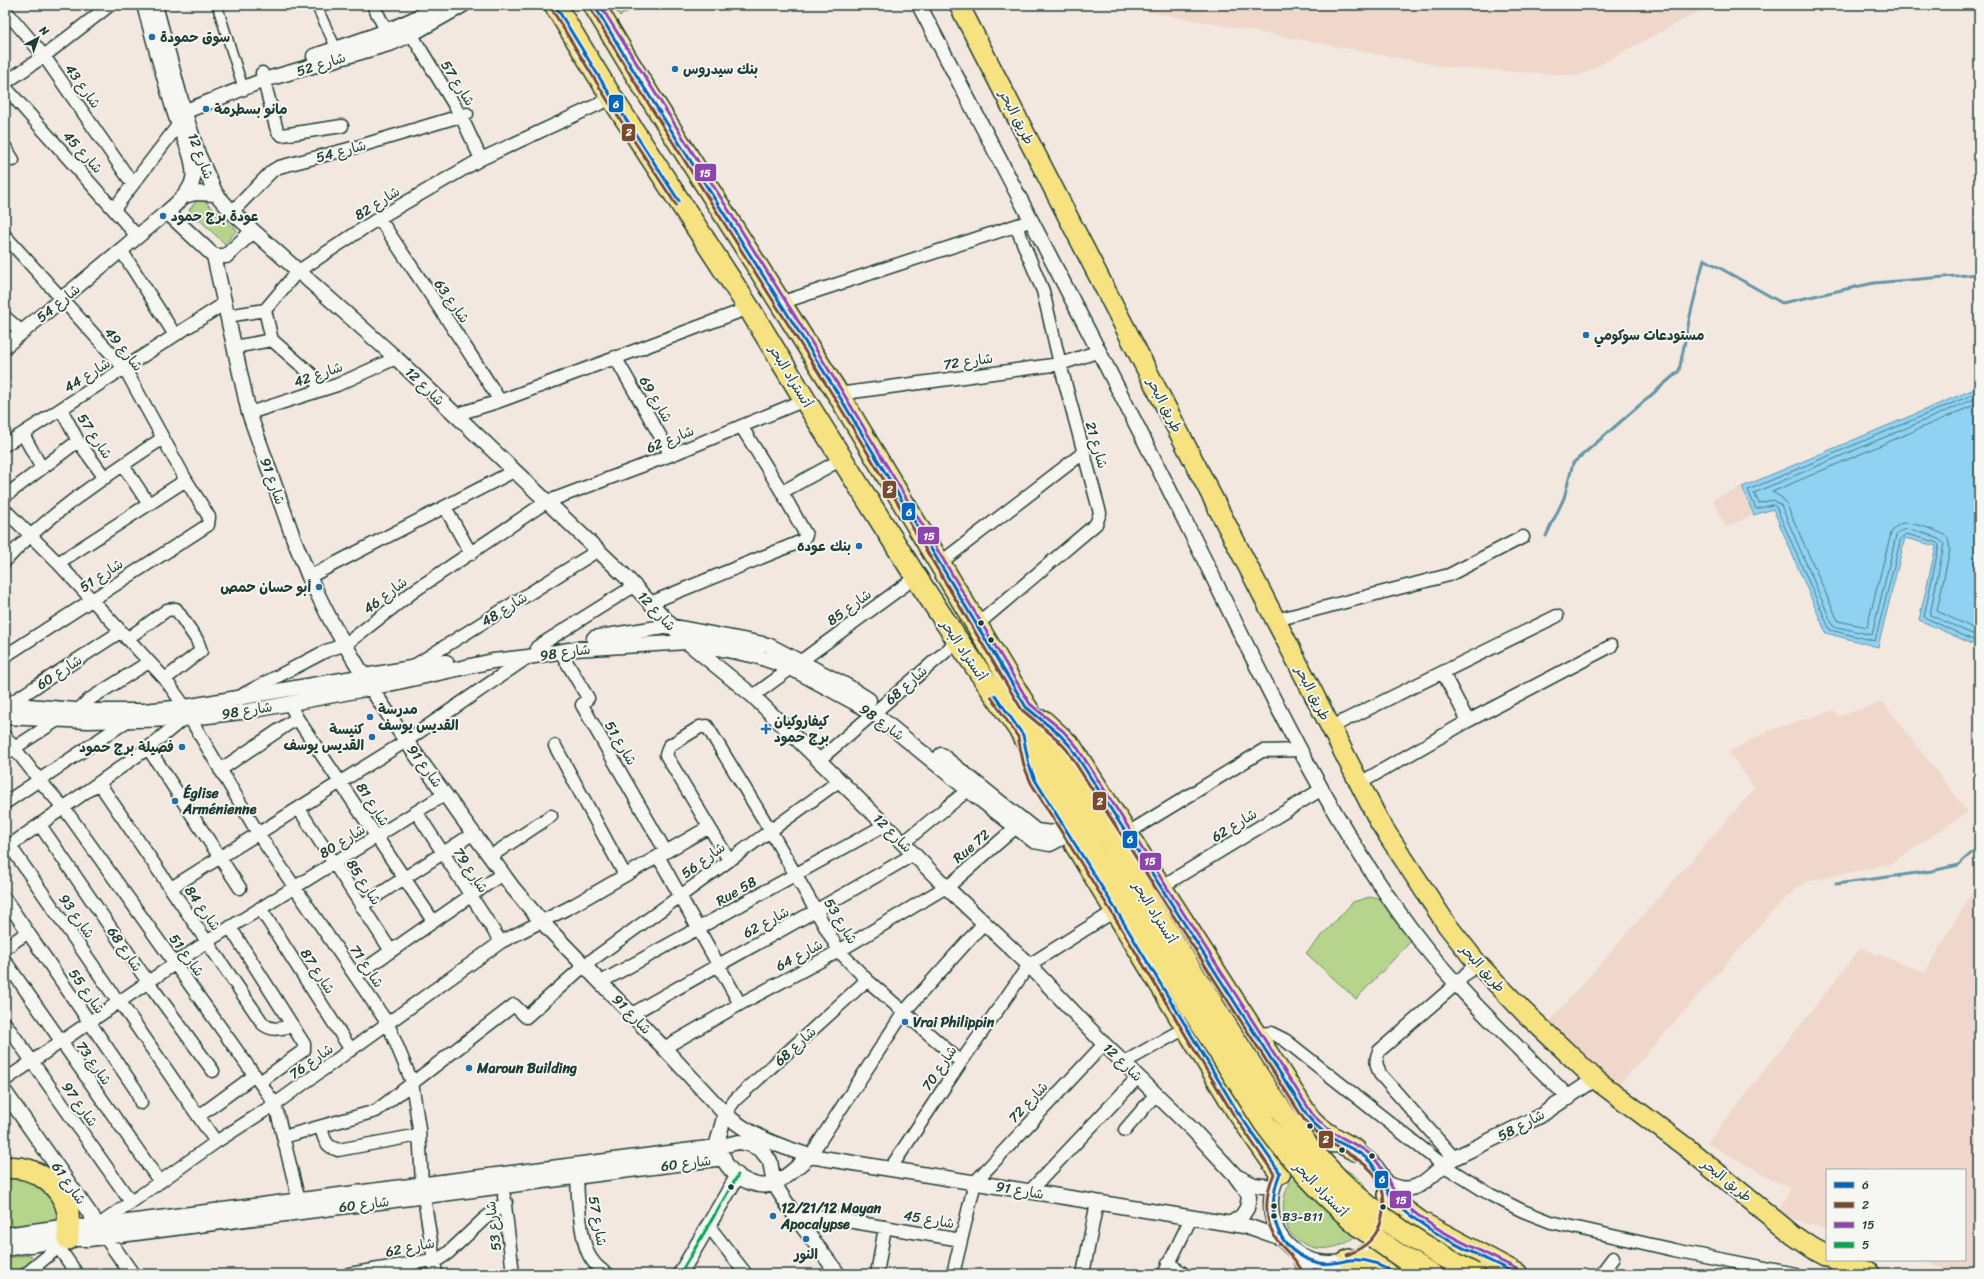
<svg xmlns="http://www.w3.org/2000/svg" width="1984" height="1279" font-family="Sriracha,'Playpen Sans Arabic',sans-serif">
<rect width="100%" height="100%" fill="#f3e8e0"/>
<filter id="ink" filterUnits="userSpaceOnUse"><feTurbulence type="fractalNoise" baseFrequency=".025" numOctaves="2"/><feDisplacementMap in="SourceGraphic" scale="8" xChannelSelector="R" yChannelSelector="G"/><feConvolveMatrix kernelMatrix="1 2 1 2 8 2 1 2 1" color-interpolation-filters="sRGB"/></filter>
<g filter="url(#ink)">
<path fill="#efd7cb" d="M1112 5H1694L1698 12 1579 76 1447 67Z
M1742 487 1754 515 1725 527 1713 499Z
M1883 702 1968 812 1890 864 1805 882 1781 902 1619 1085 1549 1022 1755 788 1728 752 1771 730 1834 710 1838 716Z
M1979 881V1274H1964L1920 1260H1965V1170H1827V1230L1777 1214 1790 1189 1707 1143 1861 948 1925 972Z"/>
<path fill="#b7d48d" stroke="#6b8860" d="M612 5H639L620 16Z
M200 197 237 230 225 244 189 210Z
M1370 897 1383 900 1412 940 1356 999 1306 953 1353 902Z
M1341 1167C1413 1204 1336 1279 1292 1235 1279 1218 1280 1187 1299 1174 1304 1171 1333 1168 1341 1167Z
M5 1177C14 1178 25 1177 33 1181 48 1186 66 1208 53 1222L5 1228Z
M31 1255 33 1261 32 1265 18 1274H5V1258Z"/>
<path fill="#90d2f2" stroke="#6396a6" d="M1979 387V647L1919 620 1936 546 1905 538 1878 647 1826 633 1773 509 1754 515 1742 487Z"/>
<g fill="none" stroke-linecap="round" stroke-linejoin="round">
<path stroke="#4c7980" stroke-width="1" d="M1979 392 1748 490 1756 509 1772 505 1776 507 1830 630 1875 641 1901 538 1906 534 1936 542 1939 545 1924 617 1979 643
M1979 397 1754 493 1759 503 1773 500 1781 505 1833 626 1872 635 1896 536C1898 533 1899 531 1903 530 1910 527 1940 537 1944 544L1930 615 1979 637
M1979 403 1772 492 1781 497 1786 503 1838 621 1867 627 1891 533C1894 528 1897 525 1903 523 1912 522 1942 531 1948 538L1950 549 1937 611 1979 631"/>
<path stroke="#6396a6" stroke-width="3" d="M1546 536 1564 498 1573 463 1679 371 1690 316 1704 259 1782 303 1874 283 1979 274
M1836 884 1932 871 1958 865 1976 849V837L1979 831"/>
<defs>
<path id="pedestrian" d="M217 5 241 81
M316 5 336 48"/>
<path id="minor" d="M373 5 387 32
M5 10 44 56 132 183
M407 27 461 116 481 159
M262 73 276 127 278 132 282 135 342 126
M5 83 44 56 110 5
M5 87 138 237
M5 147 13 160
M114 209 179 124
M232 212 272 171 279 167 360 146 467 114
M379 218C419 279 462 339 500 401
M5 236 125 369 186 480 209 517 208 525 5 656
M121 250 175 335
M780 303 1024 223
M227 316 265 310
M5 317 22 332
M234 347 272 340
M615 357 671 455
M321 390 311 374 272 340 265 310 297 272 379 218 481 159 612 98
M838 394 1060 364 1100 351
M61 409 78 441 105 478
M249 413 337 385 396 358
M455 415 500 401 749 308
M23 434 41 467
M5 445 225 303
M123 465 148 503
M782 492 842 459
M5 496 78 441
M445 507 471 554
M5 510 58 563 165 679 185 707 190 718 259 835 388 1024 412 1082 419 1129 422 1184 436 1274
M5 561C50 512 108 475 163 438
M58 563 186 480
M940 563 1083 453
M309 577 514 471
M650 603 802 541 806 535 782 492 741 426
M1276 620 1449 575 1523 537
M978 624 1096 524 1100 513 1060 364 1043 291 1016 226
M127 639 167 610 176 609 197 640 201 651 165 679
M537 647 634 586
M560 651 588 698 582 705 666 852
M412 667 597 551
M1443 673 1468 721
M244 694 326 651 346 644 414 591 546 502 671 455 805 400
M753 696 916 577
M289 703 297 718 433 921
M10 708 9 704 120 632
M78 710 90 699 149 662
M1331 727 1557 616
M5 736 40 781 64 808 275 1104 301 1209
M555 746 625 875
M148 748 240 888
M5 754 59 719
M819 760 958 641
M220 770 297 718
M99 783 263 1024C273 1032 281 1028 293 1026
M1360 783 1468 721 1611 646
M5 803 127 721
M299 809 391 951
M417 813 501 942
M40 825 148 982 213 1071
M1126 834 1262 751 1300 750
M903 843 968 790
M10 846 119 1003
M5 849 148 748 183 719
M491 856 551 816
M658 856 740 1004
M729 860 666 755 669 746 700 727 707 726 770 830 839 951 867 980 961 1062
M1161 887 1322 789
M171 888 406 741 528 657
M5 899 136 1090 141 1103
M361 906 474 833
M260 908 351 1050
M230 927 304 1044V1050L260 1082
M5 948 28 932
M5 961 160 1182
M355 976 502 874
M601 982 885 825
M120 1002 216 1142
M632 1014C726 960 821 909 914 854
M5 1023 131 1202
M1255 1034 1271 1033 1285 1040 1443 1165 1491 1195 1523 1211 1551 1222 1674 1250 1796 1274
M664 1048 740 1004 839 951 951 884 1015 828
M1123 1063 1187 1027
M5 1080 208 941 445 794
M725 1114 735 1100 867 980
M199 1116 255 1075
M321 1127C324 1139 325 1146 338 1150L419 1135
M1125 1130 1156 1094
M283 1137 376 1111 514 1005 526 1017 585 965 839 781
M810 1156 904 1012 984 923
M1454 1158 1380 1074C1376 1065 1375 1060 1379 1051L1455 985 1477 963
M578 1167C576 1187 580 1240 590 1257 595 1265 600 1270 608 1274
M890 1169 961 1062 1029 965 1116 910
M1030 1191 1138 1077
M504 1196 513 1274
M797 1219 806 1214 961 1240
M99 1225 216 1142 275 1104 501 942 572 906 709 827
M708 1225 746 1274
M59 1248 77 1274
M1168 1263 1184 1274
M26 1274 68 1239
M349 1274 439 1259 448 1253 483 1220 506 1202
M877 1274 885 1227
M953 1274 975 1182 1104 1044
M1083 1274 1097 1202
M1164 1274 1191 1218
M1601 1274 1613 1258"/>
<path id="tertiary" d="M155 5 182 104 198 154 216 194 232 212 396 358 624 575 687 642 753 696 885 825 946 887 1029 965 1104 1044 1193 1130 1234 1174 1247 1192 1249 1197 1247 1208 1242 1216 1230 1224
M919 5C1008 176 1098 347 1184 519 1254 658 1318 803 1411 929 1457 991 1514 1043 1569 1098
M314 56C360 41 398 29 441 5
M176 115 264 80 392 43 410 35 463 5
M184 196 195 193 216 194
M167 212 214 256H226L253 231
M214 256 249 413 293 537 309 577 332 623 371 688 406 741 513 888 541 921 664 1048 725 1114 716 1147C721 1155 726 1166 733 1172 743 1181 760 1189 773 1184 784 1180 800 1164 810 1156L1250 1227 1281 1238
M5 346 167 212C177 203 190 193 193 179 196 160 181 132 175 114 164 78 154 41 144 5
M594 638 670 626 768 645 847 686 869 700
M5 704 87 711H143L185 707 446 662
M5 717 88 721 183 719 249 711 371 688 493 661 528 657 575 649 687 642 756 656 791 668 874 713 968 790 1034 841 1050 844 1069 834
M941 755 1036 831 1052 833 1064 828
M5 1092 132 1274
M725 1114C750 1136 779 1146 810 1156
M1271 1204a59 59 0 1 1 118 0a59 59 0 1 1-118 0Z
M1238 1177 1254 1185 1273 1187
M1386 1183C1420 1200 1428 1174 1454 1158L1540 1116 1595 1079
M5 1235 69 1226 88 1227 716 1147 739 1142 749 1144 761 1150 770 1161 774 1184 797 1219 838 1274
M5 1249 68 1239H89L724 1158
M1298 1254 1308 1274
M680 1274 738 1175"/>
<path id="trunk" d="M959 5 1380 823 1447 925 1477 963 1524 1012 1595 1079 1687 1148 1793 1235 1812 1248 1827 1256
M1836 1260 1869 1274"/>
<path id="motorway" d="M555 5 612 98 749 308 805 400 916 577 958 641 1023 735 1093 853
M594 5 635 73 838 394 1026 707 1111 842
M1043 721 1071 747 1309 1118C1322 1132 1338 1141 1355 1150
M1075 844 1237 1111 1280 1173
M5 1168C32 1164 62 1184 68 1212 69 1221 68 1230 68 1239
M1389 1195 1405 1211 1420 1222 1517 1274
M1349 1260 1369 1261 1399 1274
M1406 1274C1401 1263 1403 1253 1409 1243"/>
</defs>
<use href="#pedestrian" stroke="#1f3d34" stroke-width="12"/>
<use href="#minor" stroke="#1f3d34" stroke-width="15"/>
<use href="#tertiary" stroke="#1f3d34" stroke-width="17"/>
<use href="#trunk" stroke="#1f3d34" stroke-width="22"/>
<use href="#motorway" stroke="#1f3d34" stroke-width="24"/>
<use href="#pedestrian" stroke="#f6f6f2" stroke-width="9"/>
<use href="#minor" stroke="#f6f6f2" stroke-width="12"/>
<use href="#tertiary" stroke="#f6f6f2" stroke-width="14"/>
<use href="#trunk" stroke="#f6e281" stroke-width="19"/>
<use href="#motorway" stroke="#f6e281" stroke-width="21"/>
<defs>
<path id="motorway-bridge" d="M1111 842C1149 903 1187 963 1225 1024 1259 1077 1293 1134 1338 1179 1378 1219 1425 1247 1474 1274
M1093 853 1265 1124C1310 1185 1363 1238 1431 1274"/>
</defs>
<use href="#motorway-bridge" stroke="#1f3d34" stroke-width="24" stroke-linecap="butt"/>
<use href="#motorway-bridge" stroke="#f6e281" stroke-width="21"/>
<defs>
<path id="bus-1" d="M555 5 612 98 679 201
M594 5 635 73 838 394 1026 707 1060 735 1071 747 1309 1118C1317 1127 1327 1135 1337 1141 1347 1147 1358 1150 1366 1158 1382 1171 1384 1192 1398 1205 1431 1236 1477 1254 1517 1274
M995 695 1023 735 1029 765 1035 780 1116 910 1237 1111 1280 1173C1265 1211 1275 1252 1319 1263 1329 1265 1340 1262 1350 1260 1368 1258 1383 1266 1399 1274"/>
<path id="bus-2" d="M551 8 608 101 676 205
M590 8 631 76 834 397 1022 710 1057 739 1067 750 1305 1121C1313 1129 1321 1137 1331 1143 1360 1161 1392 1174 1382 1217 1378 1237 1366 1247 1347 1255
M991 697 1018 737 1024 766 1031 783 1112 913 1233 1114 1274 1174C1264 1196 1263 1224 1280 1244 1289 1254 1298 1261 1303 1274"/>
<path id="bus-3" d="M600 5 842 391 1030 704 1063 731 1075 744 1313 1115C1321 1123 1329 1131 1339 1136 1349 1142 1361 1146 1371 1155 1385 1167 1388 1187 1401 1200 1428 1230 1483 1251 1519 1270"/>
<path id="bus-4" d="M680 1274 738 1175"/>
</defs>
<use href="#bus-1" stroke="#f6f6f2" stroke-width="6"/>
<use href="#bus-2" stroke="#f6f6f2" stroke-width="6"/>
<use href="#bus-3" stroke="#f6f6f2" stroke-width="6"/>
<use href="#bus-4" stroke="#f6f6f2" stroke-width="6"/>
<use href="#bus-1" stroke="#0065bd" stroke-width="3"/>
<use href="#bus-2" stroke="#7a4b2a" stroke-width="3"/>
<use href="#bus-3" stroke="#8e44ad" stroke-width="3"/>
<use href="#bus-4" stroke="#00a651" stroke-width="3"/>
</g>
</g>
<g fill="#1f6fb2" stroke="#f6f6f2" stroke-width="1.5">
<circle cx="152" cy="37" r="4"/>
<circle cx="675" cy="69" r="4"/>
<circle cx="206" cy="109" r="4"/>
<circle cx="163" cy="216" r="4"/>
<circle cx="1586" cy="335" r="4"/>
<circle cx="859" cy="546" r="4"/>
<circle cx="319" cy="587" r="4"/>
<circle cx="370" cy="717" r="4"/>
<path d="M764 723h4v4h4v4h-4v4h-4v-4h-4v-4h4z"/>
<circle cx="372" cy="737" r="4"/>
<circle cx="182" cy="747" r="4"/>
<circle cx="175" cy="801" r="4"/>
<circle cx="905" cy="1022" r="4"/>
<circle cx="469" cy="1068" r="4"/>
<circle cx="773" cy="1216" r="4"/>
<circle cx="806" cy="1239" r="4"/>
</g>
<g fill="#1f3d34" stroke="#f6f6f2" stroke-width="1.5">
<circle cx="981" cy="623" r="3.5"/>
<circle cx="991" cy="640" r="3.5"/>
<circle cx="1310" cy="1126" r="3.5"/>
<circle cx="1342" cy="1150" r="3.5"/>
<circle cx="1372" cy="1156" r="3.5"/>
<circle cx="731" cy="1187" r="3.5"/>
<circle cx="1274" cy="1206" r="3.5"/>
<circle cx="1383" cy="1207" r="3.5"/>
<circle cx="1274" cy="1216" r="3.5"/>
</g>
<g text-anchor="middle" stroke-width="4" stroke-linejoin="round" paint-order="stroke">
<g font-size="13" fill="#1f3d34" stroke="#f6f6f2" text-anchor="start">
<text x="1282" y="1221">B3-B11</text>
</g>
<g font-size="14" font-weight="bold" fill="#1f3d34" stroke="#f6f6f2" text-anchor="start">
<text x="160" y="42">سوق حمودة</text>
<text x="683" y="74">بنك سيدروس</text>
<text x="214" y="114">مانو بسطرمة</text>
<text x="171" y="221">عودة برج حمود</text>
<text x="1594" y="340">مستودعات سوكومي</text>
<text x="851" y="551" text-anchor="end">بنك عوده</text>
<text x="311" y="592" text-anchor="end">أبو حسان حمص</text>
<text x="378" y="714">مدرسة<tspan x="378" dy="16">القديس يوسف</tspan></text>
<text x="774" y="726">كيفاروكيان<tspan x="774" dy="16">برج حمود</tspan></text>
<text x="364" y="734" text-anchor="end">كنيسة<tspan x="364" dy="16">القديس يوسف</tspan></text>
<text x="174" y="752" text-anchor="end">فصيلة برج حمود</text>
<text x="183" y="798">Église<tspan x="183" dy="16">Arménienne</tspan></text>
<text x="913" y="1027">Vrai Philippin</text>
<text x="477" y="1073">Maroun Building</text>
<text x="781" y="1213">12/21/12 Mayan<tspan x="781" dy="16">Apocalypse</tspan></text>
<text x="806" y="1259" text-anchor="middle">النور</text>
</g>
<g font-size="14" fill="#1f3d34" stroke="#f6f6f2">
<text transform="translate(321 64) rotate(-17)" y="5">شارع 52</text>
<text transform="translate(458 83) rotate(58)" y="5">شارع 57</text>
<text transform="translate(83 86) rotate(55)" y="5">شارع 43</text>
<text transform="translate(1017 117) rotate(63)" y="5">طريق البحر</text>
<text transform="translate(341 151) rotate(-15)" y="5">شارع 54</text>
<text transform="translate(83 152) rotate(48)" y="5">شارع 45</text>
<text transform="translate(201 156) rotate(69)" y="5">شارع 12</text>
<text transform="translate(377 203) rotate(-32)" y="5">شارع 82</text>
<text transform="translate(452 301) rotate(55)" y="5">شارع 63</text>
<text transform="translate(58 303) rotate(-39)" y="5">شارع 54</text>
<text transform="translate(124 349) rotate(51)" y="5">شارع 49</text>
<text transform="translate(968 361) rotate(-8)" y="5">شارع 72</text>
<text transform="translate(318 374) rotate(-19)" y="5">شارع 42</text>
<text transform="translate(87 375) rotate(-32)" y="5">شارع 44</text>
<text transform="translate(791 376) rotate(59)" y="5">أتستراد البحر</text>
<text transform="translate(425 386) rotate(44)" y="5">شارع 12</text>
<text transform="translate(656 399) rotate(60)" y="5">شارع 69</text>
<text transform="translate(1165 405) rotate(63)" y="5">طريق البحر</text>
<text transform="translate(95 436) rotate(57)" y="5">شارع 57</text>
<text transform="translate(670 439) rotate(-22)" y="5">شارع 62</text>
<text transform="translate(1097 445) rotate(74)" y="5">شارع 21</text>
<text transform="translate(273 481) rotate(71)" y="5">شارع 91</text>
<text transform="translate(101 575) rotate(-33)" y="5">شارع 51</text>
<text transform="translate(385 595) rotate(-37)" y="5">شارع 46</text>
<text transform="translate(849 607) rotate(-36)" y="5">شارع 85</text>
<text transform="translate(504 609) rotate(-32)" y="5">شارع 48</text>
<text transform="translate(657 611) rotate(47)" y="5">شارع 12</text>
<text transform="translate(964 650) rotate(56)" y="5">أتستراد البحر</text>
<text transform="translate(565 652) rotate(-8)" y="5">شارع 98</text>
<text transform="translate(59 672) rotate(-33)" y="5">شارع 60</text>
<text transform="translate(906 685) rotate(-41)" y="5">شارع 68</text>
<text transform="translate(1313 693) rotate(63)" y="5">طريق البحر</text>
<text transform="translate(247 710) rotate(-9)" y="5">شارع 98</text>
<text transform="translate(882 722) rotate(36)" y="5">شارع 98</text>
<text transform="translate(621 743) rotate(60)" y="5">شارع 51</text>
<text transform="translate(425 766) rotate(54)" y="5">شارع 91</text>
<text transform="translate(373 804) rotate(57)" y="5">شارع 81</text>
<text transform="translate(1234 825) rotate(-31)" y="5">شارع 62</text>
<text transform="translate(893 833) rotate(45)" y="5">شارع 12</text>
<text transform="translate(342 841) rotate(-32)" y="5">شارع 80</text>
<text transform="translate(971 846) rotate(-41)" y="5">Rue 72</text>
<text transform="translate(703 860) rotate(-36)" y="5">شارع 56</text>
<text transform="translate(471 870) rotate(57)" y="5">شارع 79</text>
<text transform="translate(364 882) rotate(57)" y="5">شارع 85</text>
<text transform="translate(736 891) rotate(-30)" y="5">Rue 58</text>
<text transform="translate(203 908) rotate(55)" y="5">شارع 84</text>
<text transform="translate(1155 912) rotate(58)" y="5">أتستراد البحر</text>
<text transform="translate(77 916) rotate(55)" y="5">شارع 93</text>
<text transform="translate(841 921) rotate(59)" y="5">شارع 53</text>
<text transform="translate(766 922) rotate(-28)" y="5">شارع 62</text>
<text transform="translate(125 949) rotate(56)" y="5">شارع 68</text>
<text transform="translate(187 955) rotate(54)" y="5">شارع 51</text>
<text transform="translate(799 955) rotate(-28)" y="5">شارع 64</text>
<text transform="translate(367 966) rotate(56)" y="5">شارع 71</text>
<text transform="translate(1483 968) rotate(48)" y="5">طريق البحر</text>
<text transform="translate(318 971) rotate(57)" y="5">شارع 87</text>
<text transform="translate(87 991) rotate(55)" y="5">شارع 55</text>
<text transform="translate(632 1014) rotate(46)" y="5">شارع 91</text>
<text transform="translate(795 1046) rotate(-42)" y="5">شارع 68</text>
<text transform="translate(311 1061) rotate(-35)" y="5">شارع 76</text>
<text transform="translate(1123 1062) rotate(44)" y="5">شارع 12</text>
<text transform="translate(94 1063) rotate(55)" y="5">شارع 73</text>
<text transform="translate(939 1068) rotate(-56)" y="5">شارع 70</text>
<text transform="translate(1028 1102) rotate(-47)" y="5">شارع 72</text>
<text transform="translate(80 1104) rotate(55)" y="5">شارع 97</text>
<text transform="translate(1521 1125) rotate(-28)" y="5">شارع 58</text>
<text transform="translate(686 1163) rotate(-7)" y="5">شارع 60</text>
<text transform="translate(1727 1180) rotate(39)" y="5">طريق البحر</text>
<text transform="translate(69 1183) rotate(55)" y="5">شارع 61</text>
<text transform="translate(1321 1189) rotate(46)" y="5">أتستراد البحر</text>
<text transform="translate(1020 1190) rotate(10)" y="5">شارع 91</text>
<text transform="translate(364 1204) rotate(-7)" y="5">شارع 60</text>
<text transform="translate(929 1219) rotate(10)" y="5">شارع 45</text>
<text transform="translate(598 1221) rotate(80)" y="5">شارع 57</text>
<text transform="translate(493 1226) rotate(-97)" y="5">شارع 53</text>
<text transform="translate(410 1247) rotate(-11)" y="5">شارع 62</text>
</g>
</g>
<g stroke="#f6f6f2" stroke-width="1.5">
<rect x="608" y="94" width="16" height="19" rx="4" fill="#0065bd"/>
<rect x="621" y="123" width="15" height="19" rx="4" fill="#7a4b2a"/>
<rect x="694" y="163" width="23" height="19" rx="4" fill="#8e44ad"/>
<rect x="882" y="480" width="15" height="19" rx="4" fill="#7a4b2a"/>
<rect x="901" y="502" width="15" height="19" rx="4" fill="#0065bd"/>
<rect x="917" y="526" width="23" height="19" rx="4" fill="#8e44ad"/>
<rect x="1092" y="791" width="15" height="20" rx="4" fill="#7a4b2a"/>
<rect x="1122" y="830" width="16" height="19" rx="4" fill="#0065bd"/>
<rect x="1139" y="852" width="23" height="19" rx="4" fill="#8e44ad"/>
<rect x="1318" y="1130" width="16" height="19" rx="4" fill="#7a4b2a"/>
<rect x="1374" y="1170" width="15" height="19" rx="4" fill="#0065bd"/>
<rect x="1389" y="1190" width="23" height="19" rx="4" fill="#8e44ad"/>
</g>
<g font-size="11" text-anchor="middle" font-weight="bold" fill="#fff">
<text x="616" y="108">6</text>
<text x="629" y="136">2</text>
<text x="705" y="177">15</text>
<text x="890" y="493">2</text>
<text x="909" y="516">6</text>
<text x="929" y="540">15</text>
<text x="1100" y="805">2</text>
<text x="1130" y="843">6</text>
<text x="1150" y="865">15</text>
<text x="1326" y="1143">2</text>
<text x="1382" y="1183">6</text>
<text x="1401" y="1204">15</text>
</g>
<rect width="1984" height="1279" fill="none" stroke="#f6f6f2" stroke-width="20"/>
<rect x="10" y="10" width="1964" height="1259" fill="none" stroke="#1f3d34" stroke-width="1.5" filter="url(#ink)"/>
<rect x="1826" y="1169" width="140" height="92" fill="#f6f6f2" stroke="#a0aca6"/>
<rect x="1834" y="1182" width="20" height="6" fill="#0065bd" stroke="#a0aca6"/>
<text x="1862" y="1189" font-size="12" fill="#1f3d34">6</text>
<rect x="1834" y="1202" width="20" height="6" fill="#7a4b2a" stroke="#a0aca6"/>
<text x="1862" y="1209" font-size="12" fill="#1f3d34">2</text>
<rect x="1834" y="1222" width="20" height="6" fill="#8e44ad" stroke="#a0aca6"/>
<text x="1862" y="1229" font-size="12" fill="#1f3d34">15</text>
<rect x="1834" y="1242" width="20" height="6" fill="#00a651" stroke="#a0aca6"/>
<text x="1862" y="1249" font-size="12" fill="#1f3d34">5</text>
<g transform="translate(38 38) rotate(41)" stroke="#f6f6f2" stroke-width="3" paint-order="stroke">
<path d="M0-3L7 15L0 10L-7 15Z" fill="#1f3d34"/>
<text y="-6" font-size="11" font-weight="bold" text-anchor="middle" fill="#1f3d34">N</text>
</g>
</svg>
